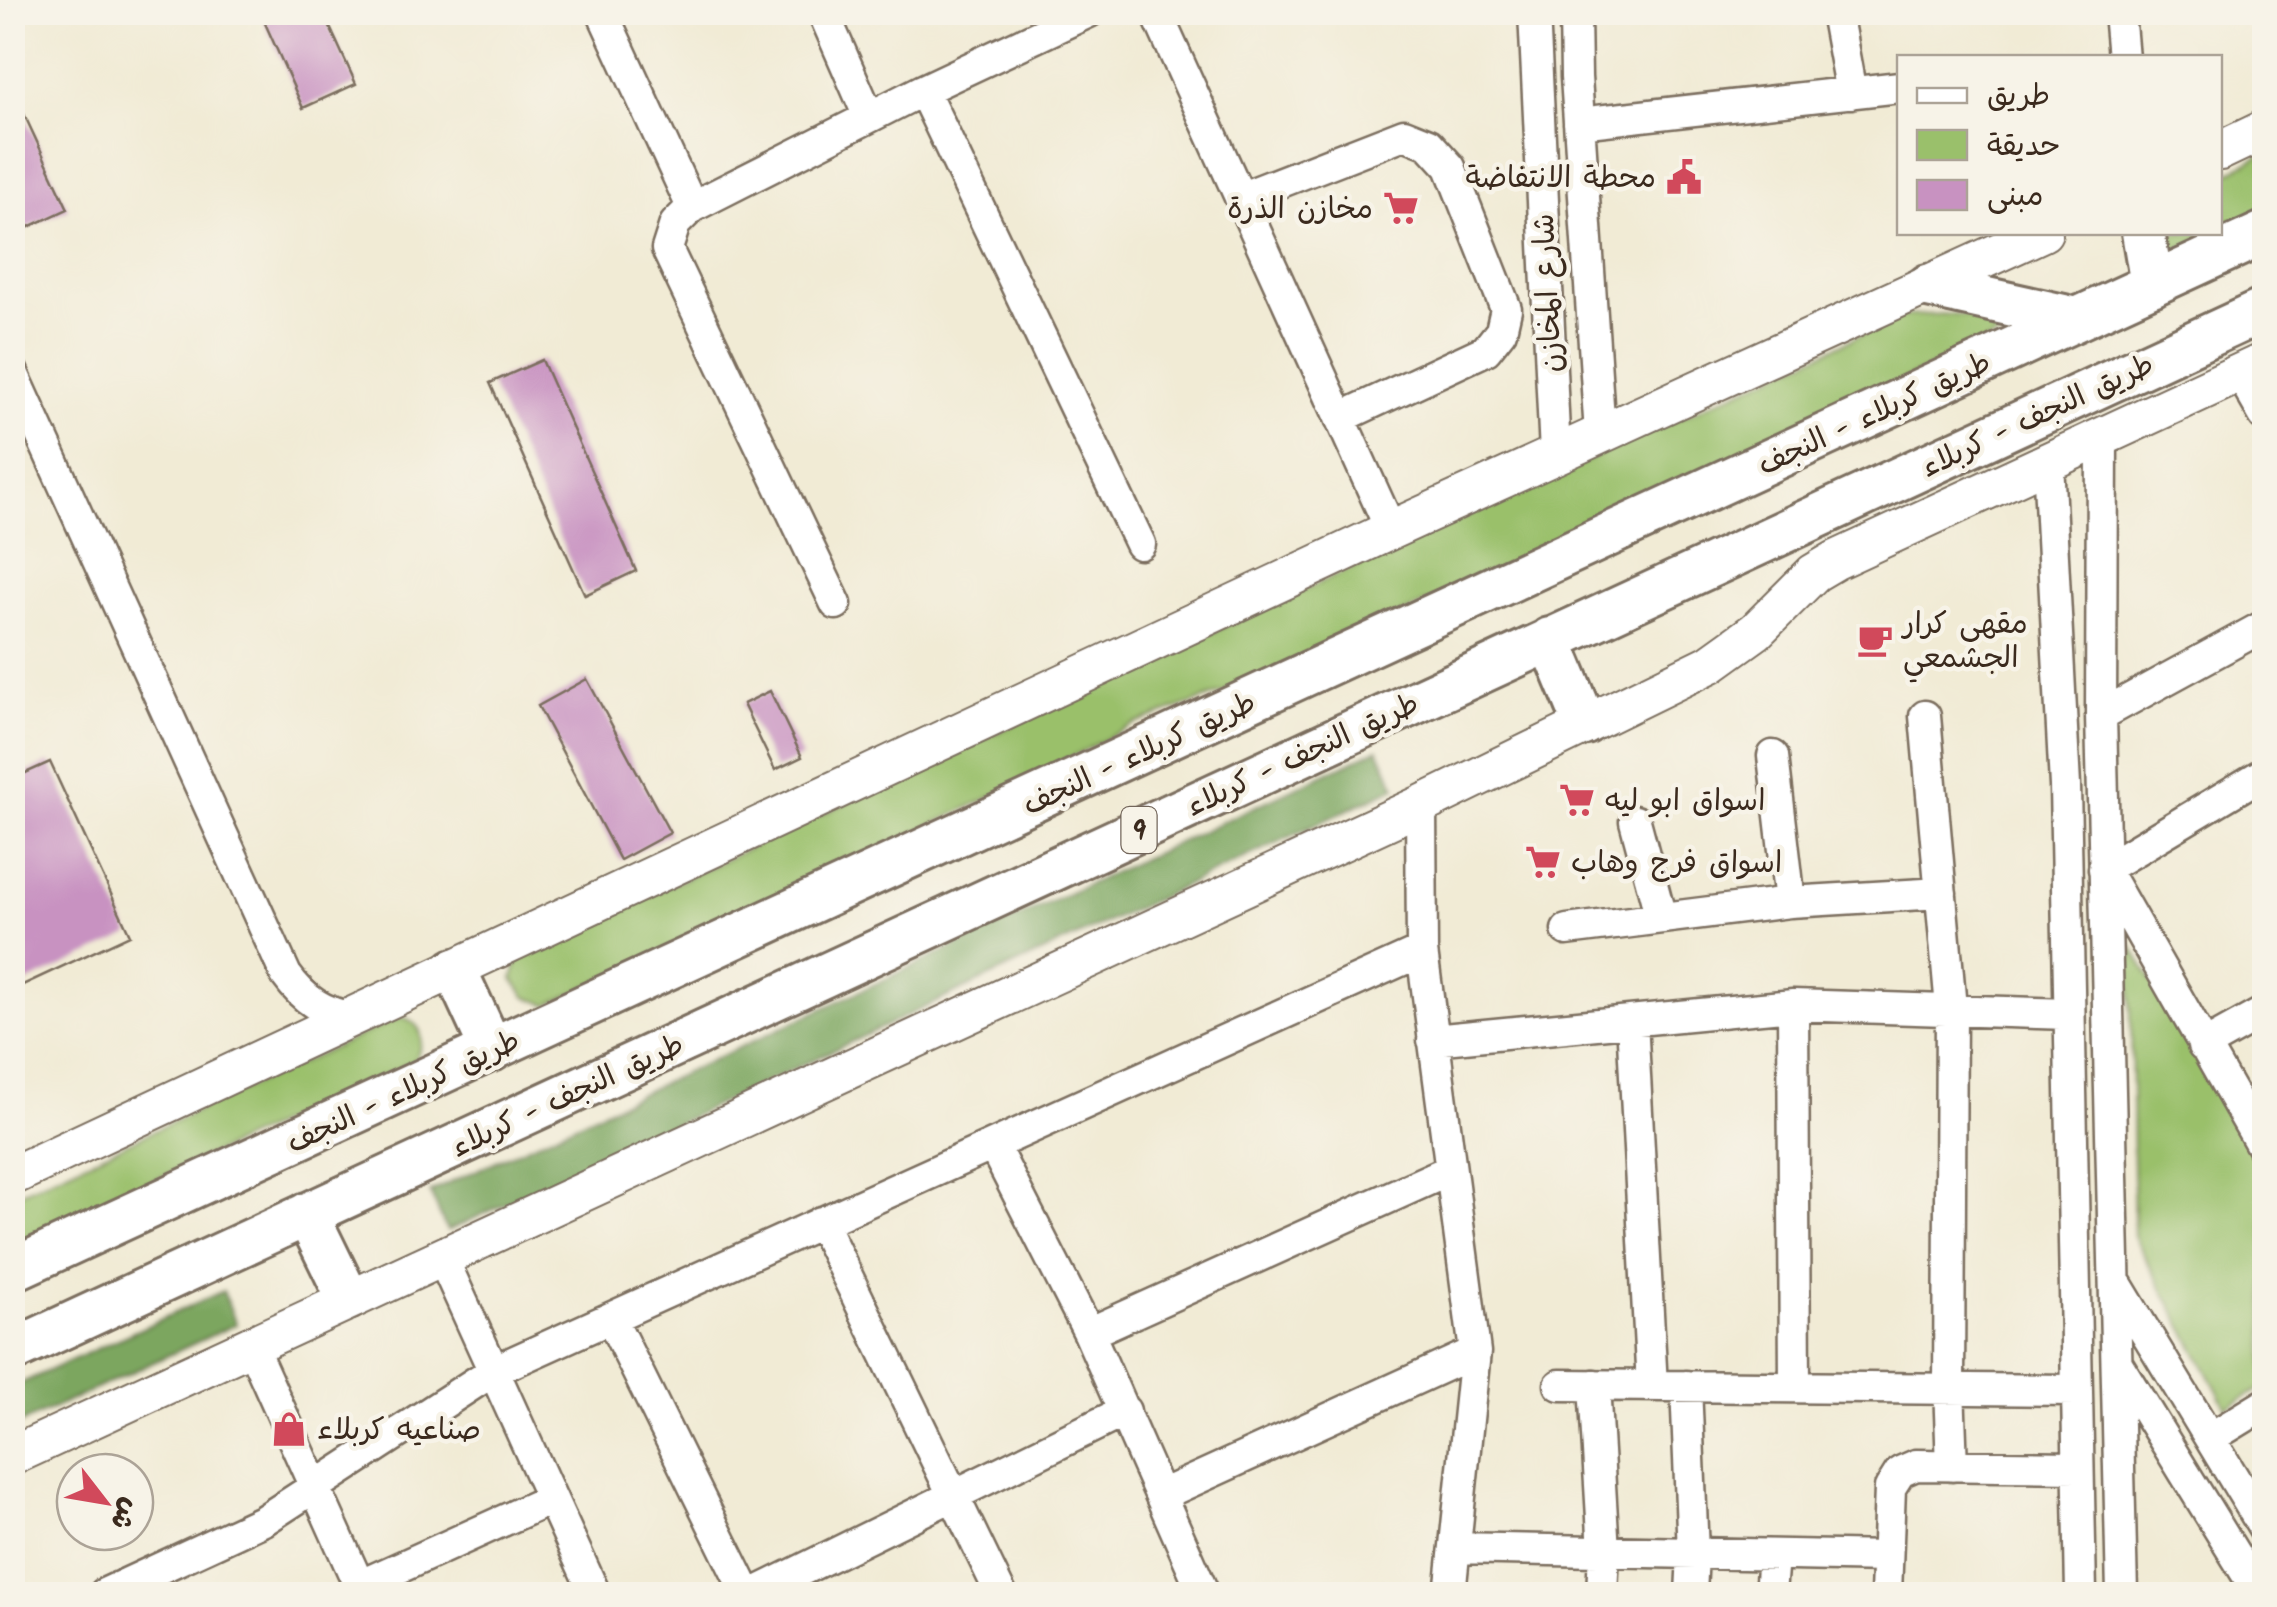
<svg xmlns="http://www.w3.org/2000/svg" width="2277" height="1607" font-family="Kalam,'Playpen Sans Arabic',sans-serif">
<rect width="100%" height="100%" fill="#f7f3e8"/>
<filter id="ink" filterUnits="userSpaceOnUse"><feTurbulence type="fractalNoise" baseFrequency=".01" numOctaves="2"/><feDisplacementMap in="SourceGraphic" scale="20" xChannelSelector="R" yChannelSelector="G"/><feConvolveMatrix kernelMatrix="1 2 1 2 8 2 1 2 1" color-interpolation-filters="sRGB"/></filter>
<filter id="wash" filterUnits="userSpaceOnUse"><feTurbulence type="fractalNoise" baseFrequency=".0048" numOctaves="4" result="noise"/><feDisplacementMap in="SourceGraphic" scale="40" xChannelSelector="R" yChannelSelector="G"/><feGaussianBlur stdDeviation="2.25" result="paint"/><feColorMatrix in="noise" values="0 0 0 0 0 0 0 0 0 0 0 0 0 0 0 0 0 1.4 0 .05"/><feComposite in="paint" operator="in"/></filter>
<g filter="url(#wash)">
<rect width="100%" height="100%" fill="#f1ebd5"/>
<path fill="#9ac06b" stroke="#6a7544" stroke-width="2.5" d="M2264 154V211L2220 232V177Z
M2142 232 2218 233 2170 252H2154Z
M1943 314 1986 318 2018 327 1267 677 1135 724 1023 782 548 1005 526 997 513 979 519 956C978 739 1440 526 1902 316Z
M2130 944 2264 1170V1387L2227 1408 2134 1237Z
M401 1017C425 1023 426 1044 413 1062L13 1245 12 1196Z"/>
<path fill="#7ba65f" stroke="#5b683e" stroke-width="2.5" d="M1378 749 1396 787 447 1231 430 1192Z
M223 1291 236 1324 13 1427V1387Z"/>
<g id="blocks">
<path fill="#c892c1" d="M260 12H323L356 84 303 108Z
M12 88 68 209 12 235Z
M542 360 636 571 585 595 490 383Z
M587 679 670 833 620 860 538 706Z
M770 691 802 757 775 770 743 704Z
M50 762 130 935 12 990V779Z"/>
</g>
</g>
<g filter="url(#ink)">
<use href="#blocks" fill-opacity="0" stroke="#7b6e5e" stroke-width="2.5"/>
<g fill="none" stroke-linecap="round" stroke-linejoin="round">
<defs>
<path id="minor" d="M602 12 692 207
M823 12 869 117
M1156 12 1391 530
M1534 12 1555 454
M1575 12 1576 77 1600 434
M1836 12 1851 93
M2119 12 2123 58
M923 90 1140 544
M1579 123 1900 87
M1240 198 1404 134 1429 144 1450 167 1506 309 1501 331 1486 350 1340 418
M12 371 286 975C304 1000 323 1013 354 1018
M2240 373 2264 415
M2102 437 2101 715 2122 1594
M2048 462 2065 786 2081 1594
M836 604 667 249 675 224 692 207 923 90 1089 12
M2101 715 2264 626
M1925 716 1951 1008 1949 1387 1952 1466
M1773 756 1790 902
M2264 773 2104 869 2264 1150
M1421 805 1422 951 1475 1352 1450 1594
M1635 821 1661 918
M1567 930 1790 902 1941 893
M1793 1005 1795 1386
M1632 1021 1652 1386
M1433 1040 1793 1005 2069 1014
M2203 1046 2264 1012
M993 1145 1089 1333 1204 1594
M821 1222 1001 1594
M442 1257 595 1594
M2116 1283 2264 1528
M611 1318 747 1594
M1089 1333 1450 1170
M251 1345 363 1594
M2117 1363 2259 1594
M1560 1385 2075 1390
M1594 1385 1604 1551 1602 1594
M1686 1386 1693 1553 1691 1594
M2210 1438 2264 1405
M1161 1495 1475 1352
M1455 1548 1887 1557
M359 1586 551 1499
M104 1594 264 1520 493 1371 1422 951
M753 1594 1125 1411
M1770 1594 1773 1555
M1886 1594 1890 1488 1900 1472 1916 1465 2077 1467"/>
<path id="major" d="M2220 151 2264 130
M12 1176 1391 530 2043 232
M12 1456 1421 805 1710 664 1756 631 1814 573 1836 560 2264 362"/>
<path id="highway" d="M2143 232 2152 285
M1928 286 2077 319
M1550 639 1585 723
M455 970 492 1050
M307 1214 348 1298
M12 1270 2264 233
M12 1351 2264 310"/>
</defs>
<use href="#minor" stroke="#7b6e5e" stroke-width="35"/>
<use href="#major" stroke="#7b6e5e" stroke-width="42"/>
<use href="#highway" stroke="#7b6e5e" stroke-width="48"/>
<use href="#minor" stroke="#fff" stroke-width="30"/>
<use href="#major" stroke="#fff" stroke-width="38"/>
<use href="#highway" stroke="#fff" stroke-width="42"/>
</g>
</g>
<defs>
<symbol id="civic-bare" viewBox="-9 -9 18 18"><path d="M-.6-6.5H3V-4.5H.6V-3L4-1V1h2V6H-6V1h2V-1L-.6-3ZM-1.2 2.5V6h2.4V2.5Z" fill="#d1495b" stroke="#f7f3e8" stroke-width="2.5" paint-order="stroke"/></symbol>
<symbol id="supermarket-bare" viewBox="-9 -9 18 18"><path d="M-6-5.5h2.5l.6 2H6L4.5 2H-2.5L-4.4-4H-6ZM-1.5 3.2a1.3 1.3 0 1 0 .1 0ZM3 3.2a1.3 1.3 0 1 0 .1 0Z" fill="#d1495b" stroke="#f7f3e8" stroke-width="2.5" paint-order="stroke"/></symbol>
<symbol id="cafe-bare" viewBox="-9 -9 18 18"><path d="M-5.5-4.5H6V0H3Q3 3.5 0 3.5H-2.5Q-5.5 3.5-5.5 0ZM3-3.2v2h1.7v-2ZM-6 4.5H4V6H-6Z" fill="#d1495b" stroke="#f7f3e8" stroke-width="2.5" paint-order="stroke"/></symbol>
<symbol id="shop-bare" viewBox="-9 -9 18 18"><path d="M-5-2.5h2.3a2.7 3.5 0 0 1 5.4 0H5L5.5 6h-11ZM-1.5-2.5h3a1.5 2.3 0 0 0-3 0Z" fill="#d1495b" stroke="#f7f3e8" stroke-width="2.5" paint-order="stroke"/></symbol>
</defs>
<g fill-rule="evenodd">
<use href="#civic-bare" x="1659" y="152" width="50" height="50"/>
<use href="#supermarket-bare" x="1376" y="183" width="50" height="50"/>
<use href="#cafe-bare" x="1850" y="615" width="50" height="50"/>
<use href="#supermarket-bare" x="1552" y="775" width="50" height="50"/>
<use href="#supermarket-bare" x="1518" y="837" width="50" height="50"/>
<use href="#shop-bare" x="264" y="1404" width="50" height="50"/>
</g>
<g text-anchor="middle" stroke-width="9" stroke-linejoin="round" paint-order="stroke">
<rect fill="#f7f3e8" stroke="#73665b" stroke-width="2.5" x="1121.5" y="807" width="35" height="46" rx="8"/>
<g font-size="28" font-weight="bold" fill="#3b2a1e">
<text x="1139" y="840">9</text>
</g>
<g font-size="30" fill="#3b2a1e" stroke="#f7f3e8" text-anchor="start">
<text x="1656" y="187" text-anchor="end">محطة الانتفاضة</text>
<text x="1373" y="218" text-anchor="end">مخازن الذرة</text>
<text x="1903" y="633">مقهى كرار<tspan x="1903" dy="34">الجشمعي</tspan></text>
<text x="1605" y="810">اسواق ابو ليه</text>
<text x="1571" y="872">اسواق فرج وهاب</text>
<text x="317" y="1439">صناعيه كربلاء</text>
</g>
<g font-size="30" fill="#3b2a1e" stroke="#f7f3e8">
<text transform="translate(1547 293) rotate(-93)" y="10">شارع المخازن</text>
<text transform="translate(1874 413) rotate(-25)" y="10">طريق كربلاء - النجف</text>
<text transform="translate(2037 415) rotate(-25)" y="10">طريق النجف - كربلاء</text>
<text transform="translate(1139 753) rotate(-25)" y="10">طريق كربلاء - النجف</text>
<text transform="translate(1302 754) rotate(-25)" y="10">طريق النجف - كربلاء</text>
<text transform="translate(403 1091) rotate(-25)" y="10">طريق كربلاء - النجف</text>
<text transform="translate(567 1095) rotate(-25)" y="10">طريق النجف - كربلاء</text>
</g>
</g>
<rect width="2277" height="1607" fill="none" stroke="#f7f3e8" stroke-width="50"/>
<rect x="1897" y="55" width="325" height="180" fill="#f7f3e8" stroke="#aca397" stroke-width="2.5"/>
<rect x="1917" y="88" width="50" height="15" fill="#ffffff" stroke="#aca397" stroke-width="2.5"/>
<text x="1987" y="105" font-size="30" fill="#3b2a1e">طريق</text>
<rect x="1917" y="130" width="50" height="30" fill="#9ac06b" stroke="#aca397" stroke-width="2.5"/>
<text x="1987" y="155" font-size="30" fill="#3b2a1e">حديقة</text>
<rect x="1917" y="180" width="50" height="30" fill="#c892c1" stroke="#aca397" stroke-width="2.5"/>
<text x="1987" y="205" font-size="30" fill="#3b2a1e">مبنى</text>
<g transform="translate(105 1502) rotate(121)"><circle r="48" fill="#f7f3e8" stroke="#aca397" stroke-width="2.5"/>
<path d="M0-8L18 38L0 25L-18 38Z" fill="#d1495b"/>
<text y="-15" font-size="28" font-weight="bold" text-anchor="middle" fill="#3b2a1e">ش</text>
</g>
</svg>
